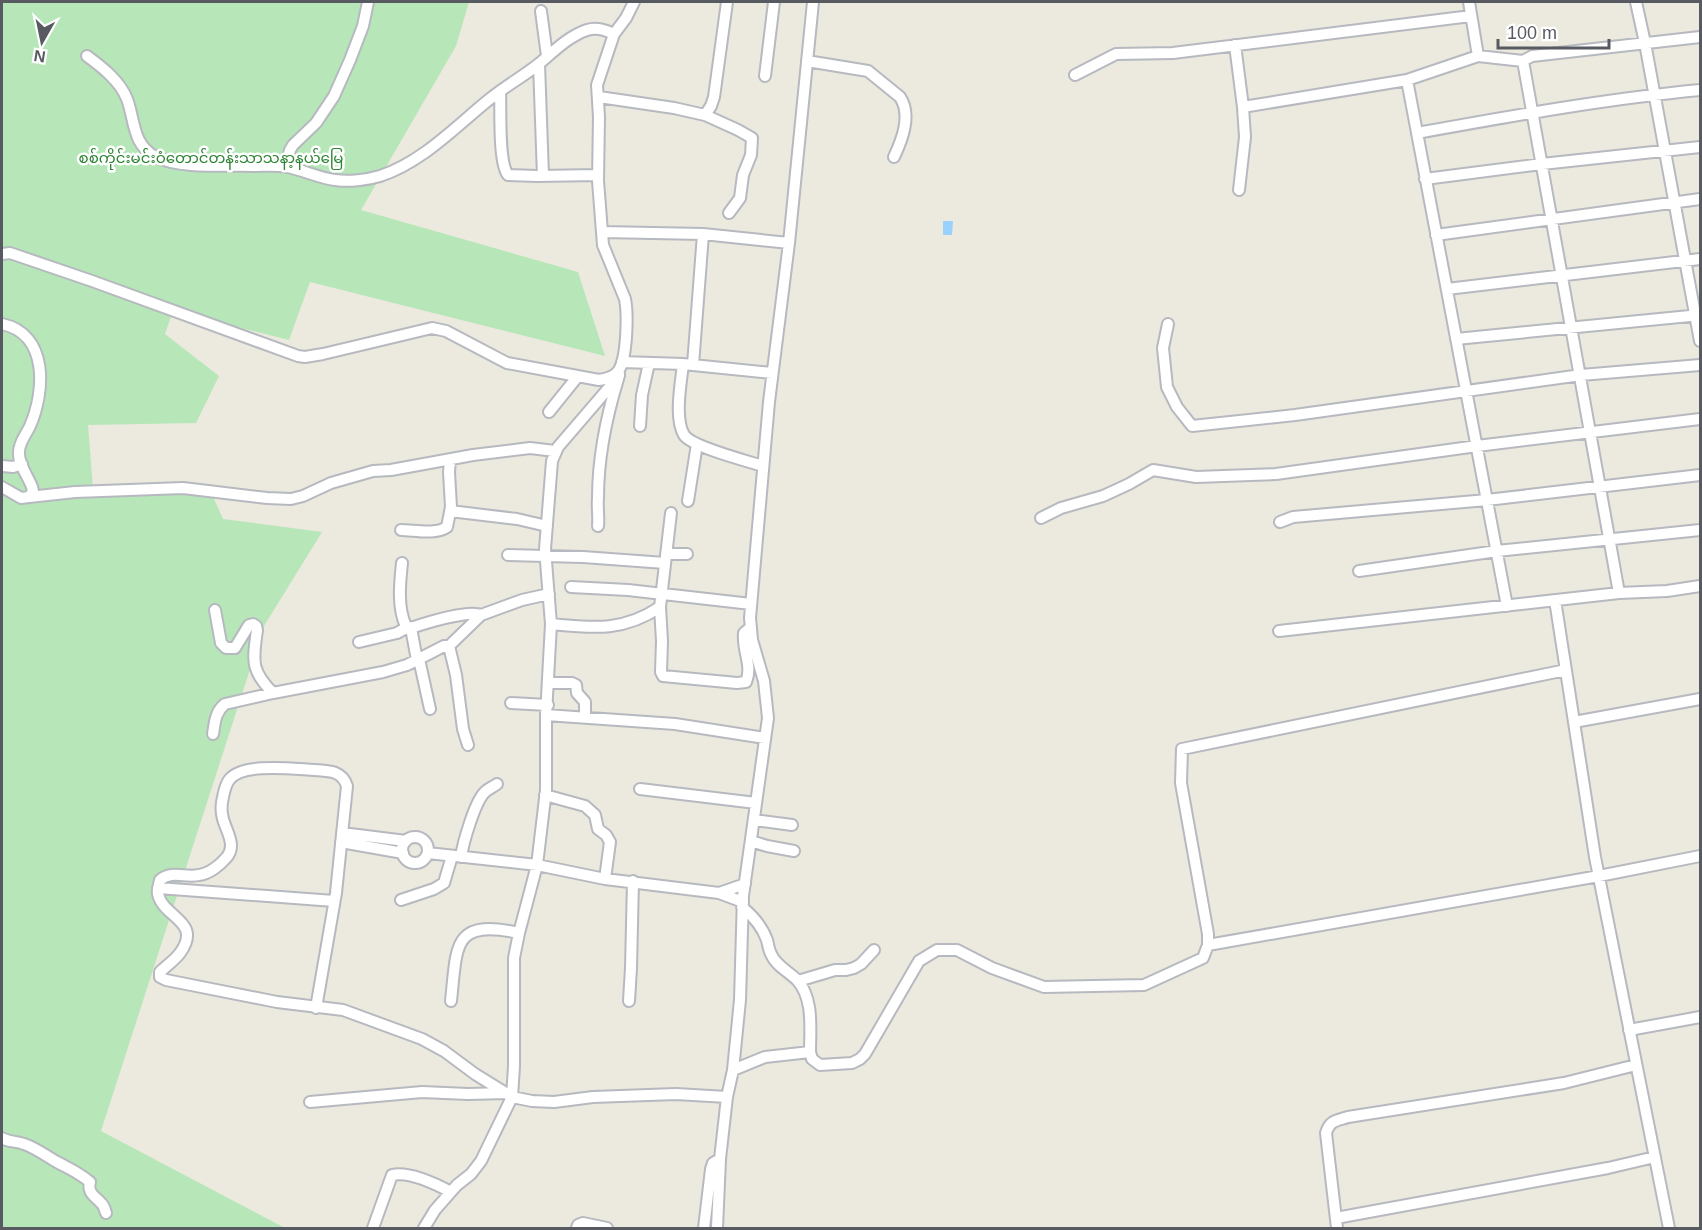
<svg xmlns="http://www.w3.org/2000/svg" width="1702" height="1230" font-family="Helvetica,'Noto Sans Myanmar',sans-serif">
<rect width="100%" height="100%" fill="#ece9de"/>
<path fill="#b7e7b8" d="M2 2H469L456 46 361 210 578 272 605 356 310 282 289 340 173 311 165 334 219 376 196 423 88 425 93 489 211 492 223 519 322 532 264 626 101 1131 285 1228H2Z"/>
<path fill="#9bd1ff" d="M943 221H953L952 235H943Z"/>
<g fill="none" stroke-linecap="round" stroke-linejoin="round">
<defs>
<path id="minor" d="M1469 2 1478 56
M1636 2 1645 43 1700 341
M541 11 547 56
M1235 45 1243 107 1245 137 1239 190
M87 56C102 67 120 81 127 99 135 120 132 145 156 157 180 169 228 165 255 166 266 166 277 165 287 167 303 170 319 178 335 180 349 182 367 180 380 176 423 162 457 125 491 98 507 85 524 76 540 63 554 51 569 36 587 30 597 27 605 30 614 34
M807 61 868 71 900 97C912 115 902 140 894 157
M1523 61 1619 593
M539 64 543 176
M1075 75 1116 54 1173 53 1471 16
M765 76 774 2
M1407 80 1507 606
M500 91C501 109 498 162 508 175L537 176 598 175
M599 97 674 108 705 115 738 130 752 138 751 155 743 175 740 198 729 213
M1243 107 1407 80 1478 56 1523 61 1532 56 1700 37
M705 115 711 106 714 97 727 2
M1417 133C1511 116 1605 99 1700 90
M286 167 290 150 293 145 316 123 334 96 350 60 363 26 368 2
M1425 179 1542 164 1700 147
M602 232 703 234 789 243
M1436 235 1700 199
M2 254 10 253 92 281 298 356 305 357 323 354 432 328 446 331 507 363 599 380C606 379 615 377 619 370 627 357 628 314 625 299L603 245 598 181 599 117 597 85 614 34 626 18 634 2
M1447 289 1700 259
M2 324C49 334 45 392 30 426 26 435 19 442 19 452 18 464 28 476 32 487L33 491 29 497 21 498 2 487
M1168 324 1163 348 1167 387 1177 407 1192 426 1295 415 1581 375 1700 365
M1456 339 1700 315
M622 362 683 364 772 373
M683 364C681 383 674 418 684 435 692 447 747 461 763 466
M693 365 703 234
M549 412 578 376
M640 426 642 395 649 363
M2 466 13 467 22 464
M29 497 75 492 183 488 267 498 291 499 303 496 331 483 373 471 391 470 473 455 530 448 555 451
M688 501 697 444
M450 511 517 519 547 526
M671 513 660 607 662 641 661 672 663 676 737 683 746 682C753 666 742 650 744 633L751 627
M1041 518 1061 508 1103 496 1129 484 1153 470 1196 477 1276 474 1477 446 1700 419
M1280 522 1293 517 1487 500 1700 475
M598 526C599 516 597 507 598 498 598 458 606 418 618 379
M401 530C414 530 436 535 447 527L451 507 449 472 450 460
M666 554H687
M508 555 583 557 665 563
M402 563C400 582 397 608 406 626L411 628C426 623 468 610 481 615
M1359 571 1497 551 1700 530
M571 587 628 590 751 604
M1555 600 1595 857 1669 1228
M215 610 221 643 226 648H235L249 625 253 624 256 626 257 630C253 660 250 670 273 693
M551 624C593 628 623 632 660 607
M411 628 417 660
M1279 631 1619 593 1667 591 1700 586
M359 642 397 633 408 627
M449 646 456 675 463 729 468 745
M419 659 430 709
M549 683H572L576 685 577 693 585 702V718
M511 703 548 705
M546 715 675 724 765 738
M1574 722 1700 699
M213 734C215 722 215 712 225 704L273 693 383 672 407 665 444 646H449L481 615 522 600 549 594
M640 789 756 803
M545 795 585 806 595 815 598 829 606 835 610 842 605 879
M754 820 792 825
M342 833 406 841
M402 850a13 13 0 1 1 26 0a13 13 0 1 1-26 0Z
M751 841 767 846 794 851
M341 842 403 853
M428 853 537 865 605 879 719 893 743 902
M461 857C463 843 475 801 485 792 488 789 493 787 497 784
M158 888 334 901
M719 893 745 884
M401 900 434 889 444 883 452 856
M742 907C753 916 762 926 767 940 768 945 769 950 771 954 776 966 788 971 797 980 814 998 810 1030 810 1052
M1208 945 1599 876 1700 856
M798 981 835 970H846L854 968 861 964 874 950
M451 1001C457 946 452 918 519 933
M629 1001 631 968 633 881
M316 1008 336 893 347 786C342 770 328 771 314 770 294 769 242 762 229 780 226 784 224 792 223 797 221 805 221 812 223 819 227 833 237 846 226 858 220 865 209 874 199 875 185 878 172 870 160 880 159 885 157 889 158 894 163 918 203 921 180 953 175 960 166 966 160 972V977L166 980 277 1002 343 1010 422 1039 444 1051 475 1074 512 1097 532 1101 554 1102 593 1097 676 1094 727 1097
M1629 1030 1700 1017
M733 1070 765 1057 810 1052 812 1059 820 1065 852 1063 860 1059 865 1054 919 961 937 950H957L992 968 1044 987 1144 985 1203 958 1208 945V934L1181 783 1182 749 1566 670
M310 1102 422 1092 468 1094 507 1093
M2 1138C8 1142 16 1141 24 1144 36 1148 46 1156 57 1162 70 1169 78 1172 90 1182 87 1193 95 1196 101 1203 104 1205 105 1210 106 1213
M1336 1218 1608 1168 1655 1157
M373 1228 392 1175C409 1171 436 1184 451 1192
M424 1228 435 1210 457 1185 471 1174 481 1161 512 1097 514 1066V958L519 933 537 865 546 790V715L551 624 545 549 552 461 558 447 619 376V374
M577 1228 578 1225 583 1223 607 1228
M704 1228 711 1169 713 1163 720 1159
M717 1228 720 1159 727 1097 733 1070 740 1000 743 896 768 718 764 681 752 640 750 618 769 402 789 243 813 2
M1337 1228 1326 1133C1330 1120 1336 1121 1348 1117L1564 1083 1636 1065"/>
</defs>
<use href="#minor" stroke="#b6b9bf" stroke-width="14"/>
<use href="#minor" stroke="#fff" stroke-width="10"/>
</g>
<g text-anchor="middle" stroke-width="5" stroke-linejoin="round" paint-order="stroke">
<g font-size="15" fill="#2c8332" stroke="#fff">
<text x="211" y="163">စစ်ကိုင်းမင်းဝံတောင်တန်းသာသနာ့နယ်မြေ</text>
</g>
</g>
<rect width="1702" height="1230" fill="none" stroke="#575b61" stroke-width="6"/>
<g transform="translate(42 42) rotate(189)" stroke="#ffffff" stroke-width="4.5" paint-order="stroke">
<path d="M0-4.5L10 22L0 15L-10 22Z" fill="#575b61"/>
<text y="-9" font-size="16" font-weight="bold" text-anchor="middle" fill="#575b61">N</text>
</g>
<path d="M1498 39v9h111v-9" fill="none" stroke="#575b61" stroke-width="3"/>
<text x="1507" y="39" font-size="18" fill="#575b61" stroke="#ffffff" stroke-width="4.5" paint-order="stroke">100 m</text>
</svg>
